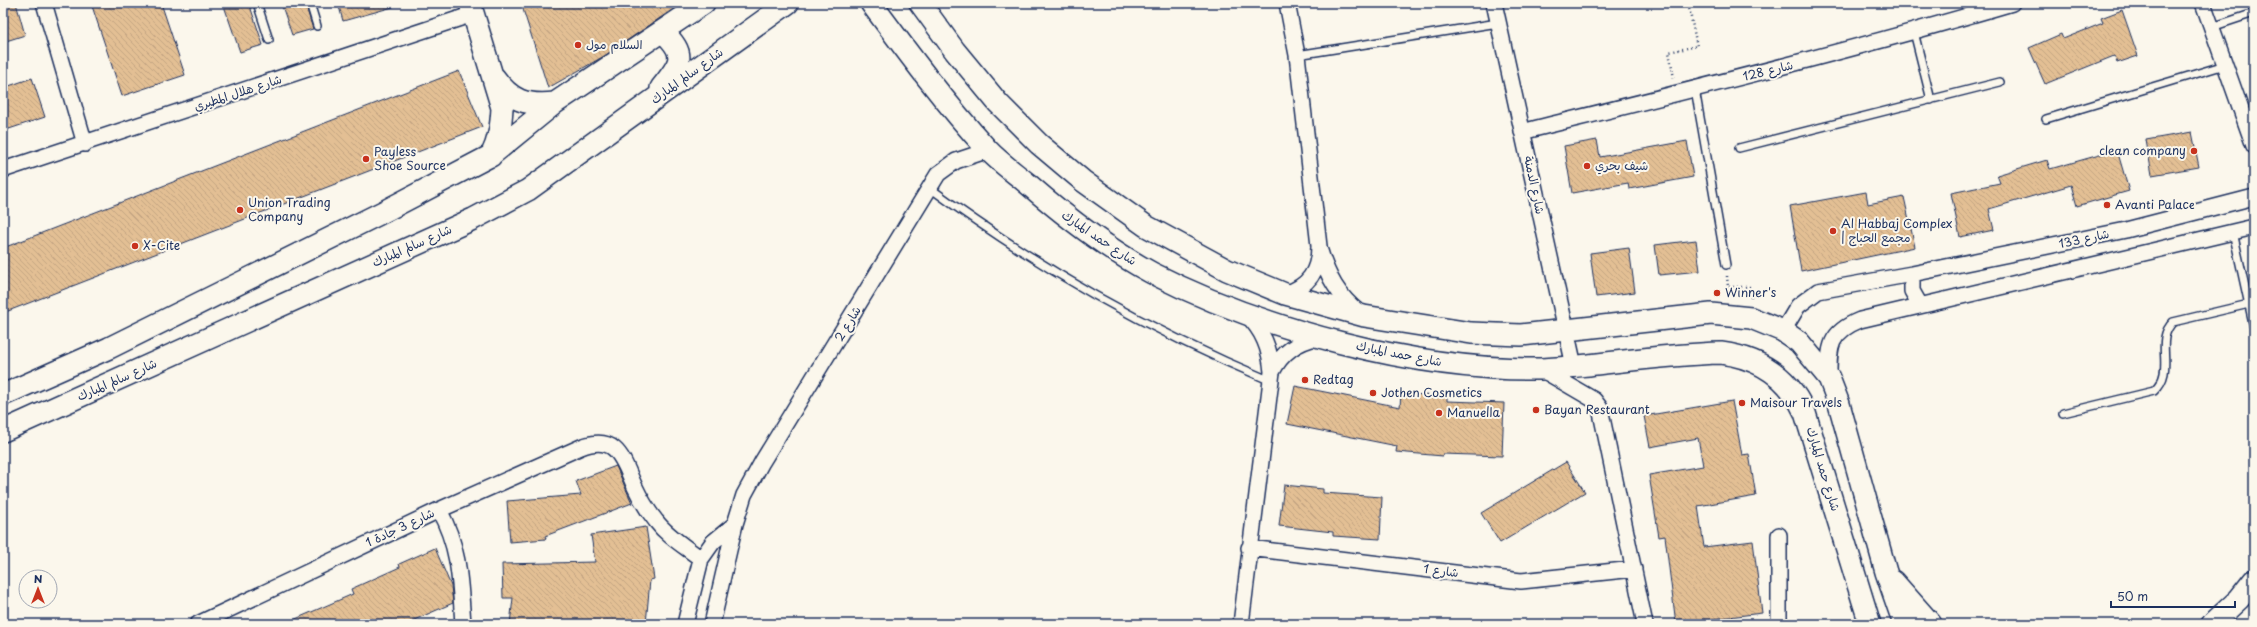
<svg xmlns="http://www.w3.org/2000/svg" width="2257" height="627" font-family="'Playpen Sans','Playpen Sans Arabic',sans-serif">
<defs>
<pattern id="building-back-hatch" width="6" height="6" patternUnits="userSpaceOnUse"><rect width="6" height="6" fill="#e3bf94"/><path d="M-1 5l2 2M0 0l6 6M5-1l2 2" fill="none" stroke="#c2a482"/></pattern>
</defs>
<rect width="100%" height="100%" fill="#fbf7ec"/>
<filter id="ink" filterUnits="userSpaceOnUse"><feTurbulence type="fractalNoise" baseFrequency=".025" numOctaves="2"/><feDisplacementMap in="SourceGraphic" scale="8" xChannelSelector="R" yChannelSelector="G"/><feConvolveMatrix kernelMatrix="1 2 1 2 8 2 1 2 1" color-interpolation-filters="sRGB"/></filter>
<g filter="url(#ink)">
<path fill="url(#building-back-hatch)" stroke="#1b2f5e" d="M3 3H16L25 35 3 42Z
M91 3H161L185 75 122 96Z
M223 3H249L263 45 240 52Z
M281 3H305L313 29 292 35Z
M338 3H393V7L343 21Z
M521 3H682L606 55 548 88Z
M2122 10 2138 56 2117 63 2114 56 2045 84 2029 48 2061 34 2063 39 2103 23 2101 18Z
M459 71 482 127 3 313V248Z
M32 78 45 117 3 131V88Z
M2192 132 2199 167 2152 175 2146 140Z
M1597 140 1600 157 1687 141 1693 177 1629 189 1628 183 1572 193 1564 146Z
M2117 150 2129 191 2077 206 2071 185 1989 209 1994 230 1960 237 1951 193 2000 183 1997 175 2047 160 2050 169Z
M1866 192 1868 204 1904 197 1915 247 1801 271 1790 206Z
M1696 240 1700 271 1659 275 1655 245Z
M1629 248 1635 292 1596 297 1590 253Z
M1295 386 1400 407 1401 393 1447 397V401L1504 403 1502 456 1443 454V456L1396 452 1397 446 1287 424Z
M1732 401 1742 455 1749 454 1756 496 1698 506 1704 547 1753 541 1762 613 1712 619 1713 624H1676L1665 536 1659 537 1649 475 1703 466 1698 438 1650 447 1644 416Z
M1566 462 1585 492 1500 543 1481 513Z
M616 466 632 503 545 536 546 539 510 542 507 501 581 495 576 481Z
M1284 485 1323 489V493L1382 497 1380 539 1333 536V532L1279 526Z
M646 527 654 579 650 580 646 624H510L513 598H503L502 564 595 562 591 535Z
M435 548 451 586 453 603 405 624H284L353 594 351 589 400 567 399 564Z"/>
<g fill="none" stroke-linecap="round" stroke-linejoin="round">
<defs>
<path id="lane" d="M257 3 269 40
M310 3 317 26
M2212 27 2254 13
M1914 32 1931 100
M1297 55 1498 23
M1695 89 1726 265
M2046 119 2225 65
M1739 148 2000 82
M930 188C1039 268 1146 329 1271 381
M2233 232 2254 328
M2063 413 2154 391C2177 370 2153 342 2173 322L2249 304"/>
<path id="street" d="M44 3 85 144
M1494 3 1574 366
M2203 3 2254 146
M1522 132C1686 91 1850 51 2012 3
M3 170 473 14
M1320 251C1328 277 1338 296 1360 313
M1912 274V291L1920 305
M1285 294C1309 286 1319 271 1319 246L1297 55 1287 3
M1783 331 1798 306 1818 291 1912 274 2126 230 2254 197
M1541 369 1594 400 1600 408 1645 624
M1272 372C1282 352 1297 342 1319 337
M1829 378C1829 348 1828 333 1860 320L2254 227
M439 510C460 548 460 582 463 624
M1779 535V624
M1249 548 1521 581 1634 569
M198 624 439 510 581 447C618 433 623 461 635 487 641 500 648 511 656 521 668 537 686 547 701 559
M685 624 701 559 713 542 735 524
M712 624 735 524 744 495 762 462 938 174 956 161 989 150
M1241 624 1272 372C1270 348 1263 331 1246 314"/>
<path id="secondary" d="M470 3 502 108C501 126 499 140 491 156
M871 3C908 53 945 103 987 149 999 162 1015 173 1028 184 1066 217 1107 249 1152 273 1261 329 1418 371 1540 369 1557 369 1573 366 1589 365 1633 360 1677 354 1721 353 1760 358 1789 377 1805 413L1870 624
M920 3 955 51 998 103 1039 144 1083 181 1146 226 1227 270 1285 294 1364 316 1471 333 1521 335 1711 314 1751 318 1783 331 1799 342 1829 378 1839 404 1886 572 1904 624
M494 77C511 101 526 106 555 103
M661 88C681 63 688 55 662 31
M3 395 109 348 383 212 490 156 555 103 704 3
M3 431 473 219 528 190 788 3
M1893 581 1931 624
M2212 624 2239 599 2254 580"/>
</defs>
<use href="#lane" stroke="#1b2f5e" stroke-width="10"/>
<use href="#street" stroke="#1b2f5e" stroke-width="18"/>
<use href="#secondary" stroke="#1b2f5e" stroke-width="24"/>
<path stroke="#1b2f5e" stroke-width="2.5" stroke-dasharray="1 3" stroke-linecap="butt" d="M1674 78 1669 52 1697 46 1688 3
M1727 276 1728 287H1751V300"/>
<use href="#lane" stroke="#fbf7ec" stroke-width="7"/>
<use href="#street" stroke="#fbf7ec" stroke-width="15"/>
<use href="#secondary" stroke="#fbf7ec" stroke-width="21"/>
</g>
</g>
<g fill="#c8321e" stroke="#fbf7ec" stroke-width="1.5">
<circle cx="578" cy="45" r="4"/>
<circle cx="2194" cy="151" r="4"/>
<circle cx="366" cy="159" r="4"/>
<circle cx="1587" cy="166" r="4"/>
<circle cx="2107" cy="205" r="4"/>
<circle cx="240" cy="210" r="4"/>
<circle cx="1833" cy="231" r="4"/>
<circle cx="135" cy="246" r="4"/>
<circle cx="1717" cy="293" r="4"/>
<circle cx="1305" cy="380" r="4"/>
<circle cx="1373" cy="393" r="4"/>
<circle cx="1742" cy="403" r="4"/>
<circle cx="1536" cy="410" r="4"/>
<circle cx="1439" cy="413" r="4"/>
</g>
<g text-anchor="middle" stroke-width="4" stroke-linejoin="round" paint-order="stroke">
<g font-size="12" fill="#1b2f5e" stroke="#fbf7ec" text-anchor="start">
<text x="586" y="49">السلام مول</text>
<text x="2186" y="155" text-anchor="end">clean company</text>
<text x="374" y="156">Payless<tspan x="374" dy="14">Shoe Source</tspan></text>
<text x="1595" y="170">شيف بحري</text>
<text x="248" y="207">Union Trading<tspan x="248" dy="14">Company</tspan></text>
<text x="2115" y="209">Avanti Palace</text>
<text x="1841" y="228">Al Habbaj Complex<tspan x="1841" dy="14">| مجمع الحباج</tspan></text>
<text x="143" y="250">X-Cite</text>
<text x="1725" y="297">Winner's</text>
<text x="1313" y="384">Redtag</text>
<text x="1381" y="397">Jothen Cosmetics</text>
<text x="1750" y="407">Maisour Travels</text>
<text x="1544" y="414">Bayan Restaurant</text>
<text x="1447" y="417">Manuella</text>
</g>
<g font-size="12" fill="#1b2f5e" stroke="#fbf7ec">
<text transform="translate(1768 71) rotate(-14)" y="4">شارع 128</text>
<text transform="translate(687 76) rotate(-36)" y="4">شارع سالم المبارك</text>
<text transform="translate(238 93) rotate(-18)" y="4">شارع هلال المطيري</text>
<text transform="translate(1534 185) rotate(78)" y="4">شارع الدمنة</text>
<text transform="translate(1099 238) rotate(34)" y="4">شارع حمد المبارك</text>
<text transform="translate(2084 239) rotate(-12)" y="4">شارع 133</text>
<text transform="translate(412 246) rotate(-24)" y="4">شارع سالم المبارك</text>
<text transform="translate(848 324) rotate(-59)" y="4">شارع 2</text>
<text transform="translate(1399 354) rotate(11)" y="4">شارع حمد المبارك</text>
<text transform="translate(117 380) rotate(-24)" y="4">شارع سالم المبارك</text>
<text transform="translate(1823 469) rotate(73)" y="4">شارع حمد المبارك</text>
<text transform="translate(400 528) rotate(-25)" y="4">شارع 3 جادة 1</text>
<text transform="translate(1441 571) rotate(7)" y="4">شارع 1</text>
</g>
</g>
<rect width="2257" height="627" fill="none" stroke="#fbf7ec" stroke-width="16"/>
<rect x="8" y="8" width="2241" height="611" fill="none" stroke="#1b2f5e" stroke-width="1.5" filter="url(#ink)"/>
<g transform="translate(38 589)"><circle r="19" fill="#fbf7ec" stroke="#a1a7b3"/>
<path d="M0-3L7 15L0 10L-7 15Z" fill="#c8321e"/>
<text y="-6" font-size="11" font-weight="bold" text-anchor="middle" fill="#1b2f5e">N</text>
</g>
<path d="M2111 601v6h124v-6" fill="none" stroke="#1b2f5e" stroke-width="2"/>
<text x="2117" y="601" font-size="12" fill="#1b2f5e" stroke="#fbf7ec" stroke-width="3" paint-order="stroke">50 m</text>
</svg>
